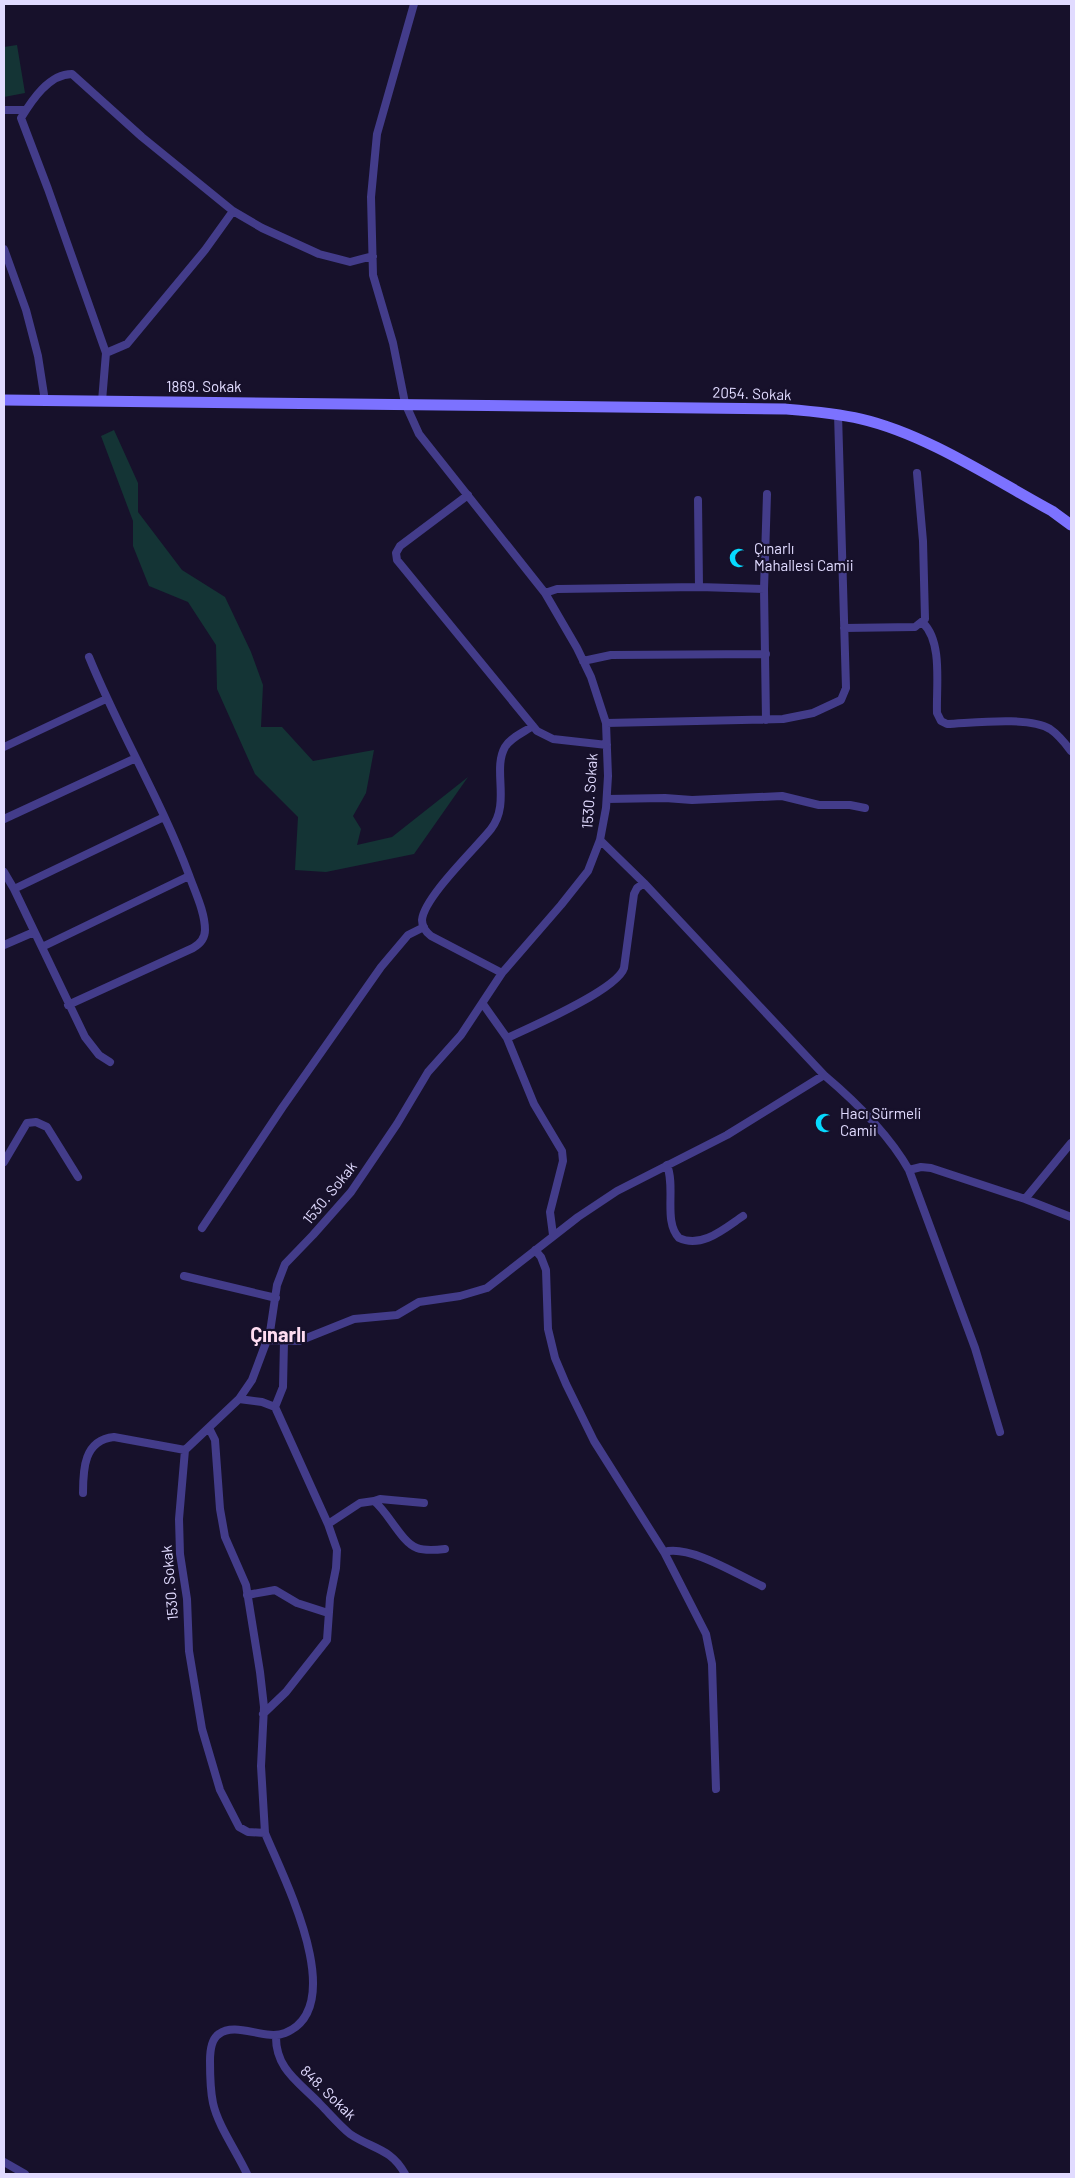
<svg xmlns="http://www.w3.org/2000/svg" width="1075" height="2178" font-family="Barlow,sans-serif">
<rect width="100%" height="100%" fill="#17112b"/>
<path fill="#143435" d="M17 45 25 93 4 97V47Z
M114 430 138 483V512L182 570 225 597 251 652 263 685 261 727H282L313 761 374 750 366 793 353 816 361 829 357 845 392 837 468 777 414 854 326 872 295 870 298 817 255 774 217 689 216 645 188 602 149 586 133 546V521L101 436Z"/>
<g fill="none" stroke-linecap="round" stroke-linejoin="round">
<path stroke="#433c8a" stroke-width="8" d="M4 110H25
M4 249 26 310 38 356 45 401
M106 353 127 344 205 250 233 211
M102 401 106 353 48 189 21 118C32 100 49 74 72 74L142 137 233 211 262 228 319 254 350 262 373 256
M468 495 400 546 396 553 397 560 537 731 553 739 607 745
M698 500 699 587
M764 589 767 494
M545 593 557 589 699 587 764 589 766 720
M923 623C943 642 936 687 937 713L941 721 947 724C973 723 1029 716 1050 729 1059 735 1065 743 1071 751
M844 628 915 627 925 619 923 541 917 473
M583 661 611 655 766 654
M606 723 783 719 813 713 841 700 846 688 838 414
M4 747 106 699
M607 799 665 798 692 800 782 796 819 805H850L865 808
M4 819 136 758
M600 840 644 883 824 1075
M4 872 14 889 85 1037 99 1055 110 1062
M14 889 164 817
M4 945 34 932
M42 947 189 876
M502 973 431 936C426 932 422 927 422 920 424 897 476 848 491 829 511 803 492 770 505 747 510 738 524 732 533 726
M483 1004 507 1038 534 1104 562 1151 563 1161 550 1212 553 1235
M68 1005 193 948C200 944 205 938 205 930 205 912 195 892 189 875 161 800 119 731 89 657
M507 1038C531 1027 617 990 624 968L634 894 637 888 644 883
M4 1162 27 1123 36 1122 47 1127 78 1177
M667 1165C676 1188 663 1221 679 1238 702 1249 725 1228 743 1216
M909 1170 921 1167 931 1168 1025 1199 1071 1217
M1025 1199 1071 1143
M202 1228 282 1108 381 967 408 935 424 927
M535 1250 541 1257 546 1270 548 1329 555 1358 566 1384 594 1441 664 1552 706 1634 712 1664 716 1789
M184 1276 276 1298
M267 1340 299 1341 354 1319 397 1315 419 1302 460 1296 487 1288 578 1217 617 1191 727 1135 824 1075C856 1102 888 1133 909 1170L975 1348 1000 1432
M239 1399 262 1402 275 1407 328 1524 337 1550 336 1568 330 1598 327 1640 286 1692 263 1714
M275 1407 283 1387 284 1341
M209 1428 215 1440 220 1509 225 1537 246 1585 260 1672 264 1707 261 1766 265 1833
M83 1493C83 1469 84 1440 114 1437L185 1450
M374 1501 380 1499 424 1503
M328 1524 360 1503 374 1501C389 1513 401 1542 417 1548 425 1551 436 1550 445 1549
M664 1552C689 1544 738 1575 762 1586
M247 1595 275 1590 297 1603 328 1613
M276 2035C275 2069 299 2082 320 2104 330 2114 339 2125 350 2134 372 2149 391 2148 405 2174
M4 2162 25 2174
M247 2174C237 2152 218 2126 213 2103 210 2089 210 2075 210 2061 210 2052 211 2039 219 2034 236 2021 265 2041 285 2033 351 2006 282 1875 265 1833L248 1832 239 1827 220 1790 202 1729 189 1651 187 1599 180 1554 179 1519 185 1450 239 1399 252 1380 270 1332 277 1285 285 1264 313 1235 351 1192 397 1124 428 1072 461 1035 502 973 561 905 588 871 600 840 606 808 608 776 606 723 591 677 577 648 545 593 419 434 405 403 393 343 373 275 371 197 377 134 414 4"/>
<path stroke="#7c72ff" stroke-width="11" d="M4 400 785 409C810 411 836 413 861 419 926 434 993 479 1052 511L1071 525"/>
</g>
<defs>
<symbol id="mosque-bare" viewBox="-9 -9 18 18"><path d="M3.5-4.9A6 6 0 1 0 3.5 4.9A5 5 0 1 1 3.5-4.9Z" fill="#07daff" stroke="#17112b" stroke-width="2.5" paint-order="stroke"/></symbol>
</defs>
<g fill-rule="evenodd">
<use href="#mosque-bare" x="725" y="544" width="28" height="28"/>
<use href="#mosque-bare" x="811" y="1109" width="28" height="28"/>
</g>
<g text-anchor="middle" stroke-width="4.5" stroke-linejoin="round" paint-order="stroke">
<g font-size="15" fill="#e1dbff" stroke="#17112b">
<text x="204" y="392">1869. Sokak</text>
<text transform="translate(752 394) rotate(2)" y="5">2054. Sokak</text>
<text transform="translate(590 791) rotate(-86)" y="5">1530. Sokak</text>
<text transform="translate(330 1193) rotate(-51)" y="5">1530. Sokak</text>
<text transform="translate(170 1583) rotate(-95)" y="5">1530. Sokak</text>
<text transform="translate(328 2093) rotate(44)" y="5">848. Sokak</text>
</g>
<g font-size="15" fill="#e1dbff" stroke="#17112b" text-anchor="start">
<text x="754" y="554">Çınarlı<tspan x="754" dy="17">Mahallesi Camii</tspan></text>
<text x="840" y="1119">Hacı Sürmeli<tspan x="840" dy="17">Camii</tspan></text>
</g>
<g font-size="20" font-weight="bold" fill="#ffddf1" stroke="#17112b">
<text x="278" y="1342">Çınarlı</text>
</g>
</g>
<rect width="1075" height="2178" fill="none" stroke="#e1dbff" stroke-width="10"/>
</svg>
